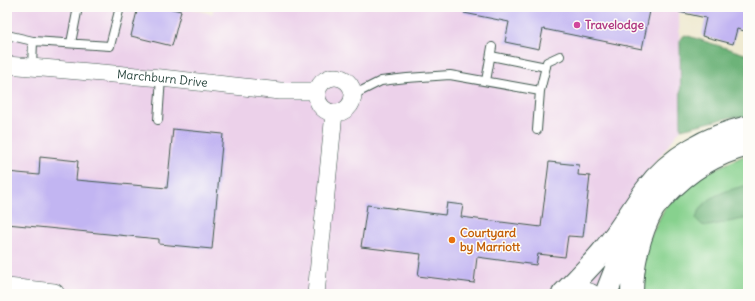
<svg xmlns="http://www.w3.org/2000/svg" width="755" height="301" font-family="Delius,sans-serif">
<rect width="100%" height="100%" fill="#fdfcf7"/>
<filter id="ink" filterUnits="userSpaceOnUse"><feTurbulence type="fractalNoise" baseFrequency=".025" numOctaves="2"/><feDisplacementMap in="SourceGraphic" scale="8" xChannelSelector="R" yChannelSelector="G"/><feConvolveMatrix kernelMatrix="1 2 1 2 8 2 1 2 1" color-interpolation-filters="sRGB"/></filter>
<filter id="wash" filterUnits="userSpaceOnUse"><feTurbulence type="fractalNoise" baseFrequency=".012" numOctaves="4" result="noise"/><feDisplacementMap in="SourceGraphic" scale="16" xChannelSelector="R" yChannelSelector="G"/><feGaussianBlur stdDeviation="0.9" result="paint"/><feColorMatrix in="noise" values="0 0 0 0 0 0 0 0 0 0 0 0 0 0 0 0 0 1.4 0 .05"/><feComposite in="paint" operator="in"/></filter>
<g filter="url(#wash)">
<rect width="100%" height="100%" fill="#efead2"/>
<path fill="#ecd1ea" d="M7 7H185L212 14 214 7H679L681 129 633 191 634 294H7Z"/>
<path fill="#87d18e" stroke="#538761" d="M748 154V294H636L645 247 666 206 695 178Z"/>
<path fill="#6db379" stroke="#467856" d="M685 35 748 55V117H732L681 129 680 39Z
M748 185V218L708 226 702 225 696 219C702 196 728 190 748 185Z"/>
<g id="blocks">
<path fill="#c2b5f2" d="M138 7H164L181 11 172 46 131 36Z
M464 7H628L650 11 642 49 543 29 539 49 505 42 509 22 464 13Z
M680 7H748V32L737 29 733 44 702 36 706 18 679 12Z
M173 129 223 134 212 249 159 244V239L7 224V172L39 175 40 157 78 161 76 180 167 188Z
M549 162 579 165 578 175 590 176 583 237 568 236 565 257 538 254 536 265 477 257 474 283 418 276 421 254 361 247 367 205 445 215 447 203 463 205 461 217 541 227Z"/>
</g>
</g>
<g filter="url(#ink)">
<use href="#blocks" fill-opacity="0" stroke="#3e574c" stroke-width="1"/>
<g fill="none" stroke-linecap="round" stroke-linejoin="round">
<defs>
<path id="service" d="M7 35 33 41 110 46 120 7
M71 43 78 7
M491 56 546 67
M32 67 33 41
M486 81 492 47
M540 91 547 62 560 56
M353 95 381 81 407 78 450 75 540 91 537 130
M158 120 161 78"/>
<g id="minor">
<path id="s1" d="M7 65 161 78 280 91H317"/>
<circle cx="335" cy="95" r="18"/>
<path d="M316 294 334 113"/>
</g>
<path id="tertiary" d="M7 289 54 294
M564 294 580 291 590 294"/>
<path id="trunk" d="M563 294C577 279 592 265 604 250 620 231 632 209 646 190 670 157 709 136 748 127"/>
<path id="motorway" d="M606 294 619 261 635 235
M632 294C632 266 639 234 653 209 656 204 662 199 665 195 688 170 716 153 748 145"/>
</defs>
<use href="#service" stroke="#3e574c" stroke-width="10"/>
<use href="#minor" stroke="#3e574c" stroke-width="18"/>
<use href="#tertiary" stroke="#3e574c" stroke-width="22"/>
<use href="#trunk" stroke="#3e574c" stroke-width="24"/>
<use href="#motorway" stroke="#3e574c" stroke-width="24"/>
<use href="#service" stroke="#fff" stroke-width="8"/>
<use href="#minor" stroke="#fff" stroke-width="17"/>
<use href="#tertiary" stroke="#fff" stroke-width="21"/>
<use href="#trunk" stroke="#fff" stroke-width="22"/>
<use href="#motorway" stroke="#fff" stroke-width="22"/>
</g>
</g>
<circle fill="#d1479c" stroke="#fdfcf7" stroke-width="1.5" cx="577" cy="25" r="4"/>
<circle fill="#e8710a" stroke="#fdfcf7" stroke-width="1.5" cx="452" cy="240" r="4"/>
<g text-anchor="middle" stroke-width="3" stroke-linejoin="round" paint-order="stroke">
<g font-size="12" font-weight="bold" fill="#b23c85" stroke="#fdfcf7" text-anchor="start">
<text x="585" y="29">Travelodge</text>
</g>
<g font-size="12" fill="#1f3d34" stroke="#fdfcf7">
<text dy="4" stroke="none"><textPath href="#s1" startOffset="156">Marchburn Drive</textPath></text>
</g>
<g font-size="12" font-weight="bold" fill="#c56008" stroke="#fdfcf7" text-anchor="start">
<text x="460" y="237">Courtyard<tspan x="460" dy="14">by Marriott</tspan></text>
</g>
</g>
<rect width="755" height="301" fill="none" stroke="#fdfcf7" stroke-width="24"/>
</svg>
